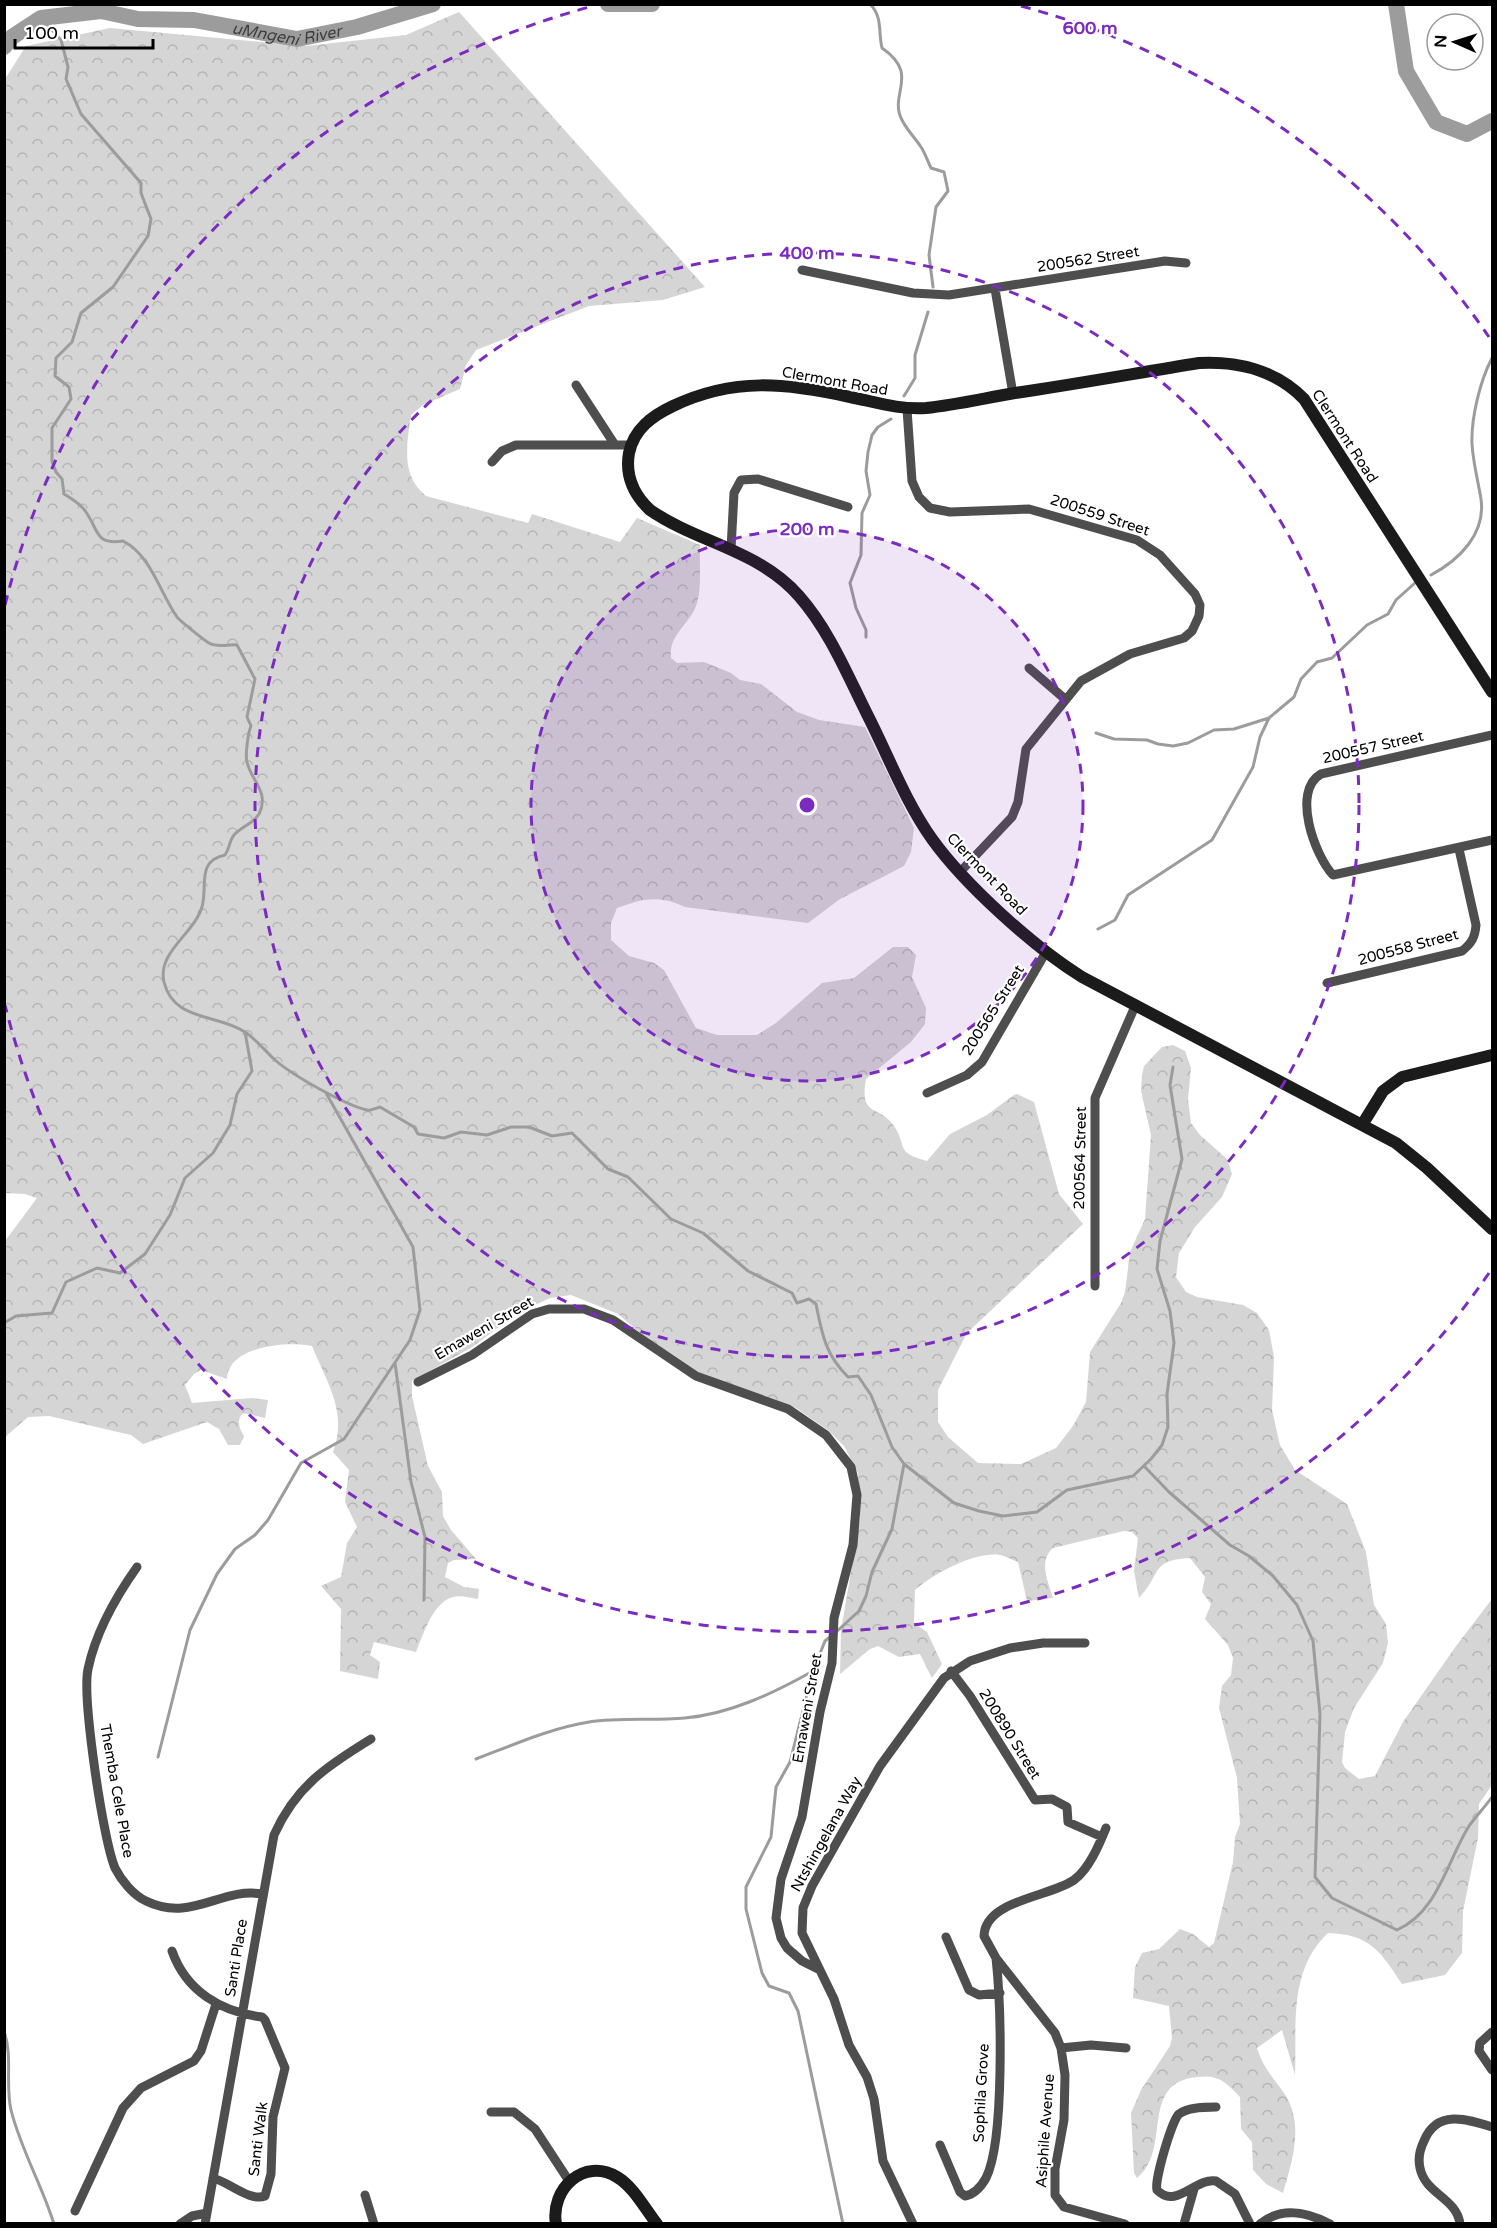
<svg xmlns="http://www.w3.org/2000/svg" width="1497" height="2228" font-family="'Varela Round',sans-serif">
<defs>
<pattern id="forest-crowns" width="20" height="18" patternUnits="userSpaceOnUse" patternTransform="scale(1.5)"><rect width="20" height="18" fill="#d5d5d5"/><path d="M2 6a3 3 0 1 1 6 0M12 15a3 3 0 1 1 6 0" fill="none" stroke="#b5b5b5"/></pattern>
</defs>
<rect width="100%" height="100%" fill="#fff"/>
<path fill="url(#forest-crowns)" d="M459 12 705 287 663 300 589 306 476 350 466 365 460 389 423 405 411 415C407 444 400 475 426 496L528 523 532 514 620 542 637 518 700 545C699 563 702 586 697 603 691 624 668 634 671 658L677 663 704 662 731 673 740 680 761 684 797 712 819 720 865 727 914 828 911 852 904 866 840 899 808 923 685 907C660 895 643 898 617 908L611 923V940L629 956 654 963 664 970 696 1028 717 1035H757L776 1023 822 983 854 978 893 947H908L916 955 912 977 926 1008 925 1024 911 1042 866 1079C859 1119 879 1103 894 1126 908 1147 894 1152 927 1161L950 1134 987 1115 1014 1095 1017 1094 1034 1102 1059 1194 1083 1224 967 1333 938 1390V1422L948 1437 978 1463 1021 1464 1056 1448 1073 1426 1086 1402 1090 1352 1121 1303 1125 1292 1130 1252 1145 1219 1151 1135 1141 1091 1142 1075 1144 1066 1162 1047 1173 1045 1185 1051 1191 1068 1188 1099 1191 1123 1200 1135 1227 1159 1232 1174 1222 1197 1195 1227 1179 1253 1176 1277 1186 1292 1197 1297 1243 1305 1257 1313 1269 1330 1274 1357 1272 1410 1280 1445 1295 1470 1347 1504 1366 1552 1374 1605 1386 1624 1388 1643 1383 1663 1354 1708 1345 1732 1342 1762 1345 1768 1359 1779 1375 1776 1403 1722 1456 1646 1492 1599V1785L1479 1804 1478 1838 1463 1911 1462 1953 1445 1975 1402 1984C1381 1952 1370 1934 1328 1933 1288 1971 1297 2025 1295 2075L1282 2030 1257 2048C1264 2070 1274 2078 1286 2096 1304 2126 1292 2162 1283 2193L1266 2184 1253 2170 1252 2142 1241 2129 1240 2097C1226 2082 1218 2074 1197 2077 1138 2083 1173 2149 1137 2178L1134 2173 1131 2113 1141 2090 1170 2046 1172 2037 1169 2006 1133 1998 1135 1967 1142 1953 1159 1949 1180 1929 1193 1934 1209 1947 1214 1943 1233 1862 1235 1837 1240 1824 1237 1778 1219 1708 1222 1686 1231 1675 1233 1658 1228 1645 1205 1619 1211 1604 1202 1592 1205 1577 1190 1558C1150 1560 1162 1574 1139 1598L1134 1571 1138 1538 1132 1532 1124 1531 1053 1548C1038 1561 1048 1581 1053 1598L1027 1601 1018 1562C1012 1560 1006 1556 1000 1555 975 1551 933 1574 915 1590L914 1623 927 1632 942 1664 932 1678 920 1654 899 1657 878 1646 870 1649 840 1674 841 1630 860 1519 858 1473 844 1446 829 1431 796 1408 731 1387 687 1367 653 1344 618 1314 571 1295 550 1298 516 1314 474 1346 412 1381V1396L428 1466 442 1492 443 1516 451 1530 476 1559 454 1560 448 1563 445 1577 464 1587 479 1589 478 1599C470 1598 460 1595 453 1597 433 1602 423 1635 416 1652L374 1642 370 1655 380 1662 378 1679 340 1671 341 1609 321 1586 341 1577 347 1543 357 1527 345 1502 349 1470 333 1452C348 1412 327 1383 312 1346 287 1341 228 1346 227 1379L201 1370 194 1374 185 1385 192 1403 252 1398 268 1400 265 1418 243 1413C236 1420 239 1428 244 1436L240 1445H228L219 1429 207 1422 143 1444 131 1435 49 1416 28 1417 5 1437V1241L37 1198 25 1194 4 1193 5 79 26 46 110 28 306 46 406 35Z"/>
<g fill="none" stroke-linecap="round" stroke-linejoin="round">
<path stroke="#9c9c9c" stroke-width="3" d="M870 4C883 17 878 32 882 48 921 75 888 94 902 120 907 130 915 138 921 147 925 153 928 162 931 168L944 172 948 191 936 207 929 255 933 287
M41 18 61 40 68 67 66 79 81 114 141 183V193L151 219 148 236 113 287 81 313 72 342 56 358 55 376 69 387 71 399 52 428V461L56 472 62 479 64 494C72 499 81 504 86 512 99 531 95 545 123 541 151 555 160 593 177 617 179 620 205 641 209 643 218 648 228 644 237 645L255 679 247 717 251 726C248 733 245 755 247 762 251 781 270 792 259 814 254 823 241 827 234 835 229 841 230 848 225 855 196 861 208 886 202 907 194 934 157 952 164 982 174 1022 216 1013 245 1032 256 1039 265 1051 275 1060 292 1075 345 1105 367 1110 370 1111 376 1108 380 1107L414 1127 418 1134 444 1138 461 1132 487 1135 511 1127H529L552 1136 572 1133 608 1169 628 1177 671 1219 703 1233 748 1271 792 1293 797 1303 809 1299 816 1304C822 1334 825 1354 848 1377L858 1376 871 1395 892 1447 904 1464 954 1503 979 1511 1003 1516 1037 1512 1067 1490 1133 1476 1151 1459 1162 1445 1168 1427 1167 1394 1174 1343 1170 1311 1157 1269 1160 1241 1182 1159 1170 1085 1173 1067
M904 396 915 378V355L928 312
M1431 575C1459 560 1486 534 1481 499 1478 481 1473 462 1472 444 1471 418 1480 381 1492 358
M866 637V630L856 608 850 583 861 555 862 513 870 495 866 471 868 452 872 435 878 427 891 419
M1096 733 1114 739 1147 740 1158 744 1173 746 1188 743 1214 730 1234 729 1269 718
M1098 929 1115 920 1128 895 1212 840 1253 767 1260 737 1269 718 1294 697 1301 679 1317 662 1332 658 1367 625 1388 614 1396 600 1416 582
M4 1323 16 1316 52 1313 66 1282 97 1268 120 1273 145 1254 170 1215 185 1178 213 1153 230 1125 237 1094 252 1071 245 1032
M395 1363 411 1482 425 1537 424 1600
M1144 1466 1169 1492 1230 1545 1249 1556 1273 1576 1297 1605 1313 1641 1320 1714 1315 1877 1332 1898 1397 1930C1438 1912 1447 1861 1469 1826 1476 1816 1485 1807 1492 1797
M835 1633 859 1611 866 1596 872 1572 892 1529 904 1464
M830 1637 825 1641 813 1671 790 1762 776 1787 771 1837 746 1887V1909L762 1973 769 1986 789 1993 798 2011 843 2224
M158 1757 190 1630 217 1574 235 1549 255 1535 268 1520 301 1463 344 1439 410 1340 420 1310 413 1247 326 1093
M476 1759C513 1745 551 1728 589 1722 621 1717 653 1721 685 1718 730 1714 774 1693 813 1671
M4 2031C13 2057 5 2084 11 2110 21 2150 42 2185 54 2224"/>
<g stroke="#9c9c9c" stroke-width="16">
<path d="M608 4H652"/>
<path d="M1396 4 1406 71 1436 122 1467 134 1492 121"/>
<path id="s1" d="M4 47 12 37 41 18 101 11 138 19 194 20 297 39 357 27 433 4"/>
</g>
<path stroke="#4e4e4e" stroke-width="9" d="M802 270 913 293 949 295 1165 261 1186 263
M995 289 1013 394
M576 385 615 445
M907 409 912 481 919 497 930 508 950 512 1029 509 1137 540 1160 555 1195 594 1200 605 1199 616 1192 631 1184 638 1130 654 1081 681 1026 749 1018 802 1012 817 960 872
M492 462 502 451 516 445H631
M731 549 734 493 741 480 758 479 848 507
M1029 668 1065 699
M1492 735 1321 774C1291 791 1315 856 1333 875L1492 840
M1327 983 1462 951C1472 943 1475 937 1476 925L1459 849
M927 1093 967 1075 982 1062 1046 952
M1095 1286V1098L1136 1004
M418 1382 472 1355 532 1314 549 1309H584L613 1320 696 1376 788 1409 826 1435 851 1467 857 1495 853 1545 834 1618 832 1663 820 1712 802 1817 781 1879 776 1918 781 1938 787 1948 802 1961 818 1969
M137 1567C115 1598 96 1631 88 1669 82 1698 103 1840 115 1868 121 1880 133 1895 146 1901 191 1923 221 1887 262 1894
M951 1671 970 1696 1035 1800 1052 1799 1067 1807 1068 1822 1102 1837
M1106 1828C1099 1845 1089 1869 1074 1880 1050 1897 985 1900 984 1936L996 1958 1055 2033 1061 2048 1065 2075 1064 2120 1055 2169V2195L1064 2207 1125 2224
M946 1937 969 1990 979 1995 1000 1993
M172 1951C186 1991 221 2012 262 2017L265 2020 285 2068 273 2117 271 2174 265 2196C250 2202 229 2182 213 2178
M1492 2032 1480 2043 1479 2051 1492 2070
M1061 2048 1091 2045 1126 2048
M1216 2107C1205 2107 1188 2107 1179 2114 1172 2120 1154 2181 1157 2190 1176 2210 1196 2177 1216 2181L1235 2194 1250 2224
M491 2112H514L535 2129 569 2181
M940 2145 960 2192 965 2196C975 2194 981 2187 986 2178 1005 2140 1001 2004 996 1958
M365 2195 374 2224
M75 2211 123 2108 141 2088 194 2061 201 2051 216 2004
M180 2224 192 2216 207 2213
M205 2224 274 1835C296 1786 327 1766 371 1739
M913 2224 883 2161 874 2099 867 2077 849 2045 834 1999 802 1933 803 1908 812 1886 880 1766 944 1678 970 1661 1010 1648 1043 1643H1085
M1184 2224 1194 2189
M1260 2224C1282 2206 1307 2212 1330 2224
M1460 2224C1457 2198 1425 2194 1420 2168 1418 2159 1420 2149 1424 2141 1437 2109 1467 2119 1492 2127"/>
<path stroke="#1b1b1b" stroke-width="12" d="M1492 692 1304 399C1276 370 1237 361 1199 363 1137 373 1076 384 1015 393 985 398 956 405 926 408 900 410 875 402 850 397 786 383 734 377 673 406 652 416 634 429 629 453 625 476 634 495 650 510 698 543 759 550 799 596 829 630 847 674 867 714 888 755 905 801 932 839 965 885 1035 948 1082 977L1396 1143 1427 1168 1492 1229
M1362 1125 1383 1091 1402 1077 1492 1055
M556 2224C550 2189 584 2157 617 2177 634 2187 645 2209 657 2224"/>
</g>
<circle cx="807" cy="805" r="276" fill="#7b2cbf" fill-opacity=".12"/>
<g fill="none" stroke="#7b2cbf" stroke-width="3" stroke-dasharray="10 8">
<circle cx="807" cy="805" r="276"/>
<circle cx="807" cy="805" r="552"/>
<path d="M1489 1273A827 827 0 0 1 5 1005M5 605A827 827 0 0 1 593 6M1021 6A827 827 0 0 1 1489 337"/>
</g>
<g text-anchor="middle" stroke-width="4.5" stroke-linejoin="round" paint-order="stroke">
<g font-size="15" fill="#000" stroke="#fff">
<text transform="translate(1088 259) rotate(-9)" y="5">200562 Street</text>
<text transform="translate(835 381) rotate(10)" y="5">Clermont Road</text>
<text transform="translate(1345 436) rotate(57)" y="5">Clermont Road</text>
<text transform="translate(1100 515) rotate(18)" y="5">200559 Street</text>
<text transform="translate(1373 747) rotate(-13)" y="5">200557 Street</text>
<text transform="translate(987 874) rotate(46)" y="5">Clermont Road</text>
<text transform="translate(1408 947) rotate(-15)" y="5">200558 Street</text>
<text transform="translate(993 1010) rotate(-58)" y="5">200565 Street</text>
<text transform="translate(1080 1158) rotate(-89)" y="5">200564 Street</text>
<text transform="translate(484 1328) rotate(-30)" y="5">Emaweni Street</text>
<text transform="translate(807 1708) rotate(-80)" y="5">Emaweni Street</text>
<text transform="translate(1010 1734) rotate(58)" y="5">200890 Street</text>
<text transform="translate(117 1791) rotate(80)" y="5">Themba Cele Place</text>
<text transform="translate(826 1834) rotate(-61)" y="5">Ntshingelana Way</text>
<text transform="translate(236 1958) rotate(-81)" y="5">Santi Place</text>
<text transform="translate(981 2093) rotate(-87)" y="5">Sophila Grove</text>
<text transform="translate(1045 2131) rotate(-86)" y="5">Asiphile Avenue</text>
<text transform="translate(258 2139) rotate(-83)" y="5">Santi Walk</text>
</g>
<g font-size="16" font-style="italic" fill="#3d3d3d" stroke="#fff">
<text dy="6" stroke="none"><textPath href="#s1" startOffset="296">uMngeni River</textPath></text>
</g>
</g>
<circle cx="807" cy="805" r="9" fill="#7b2cbf" stroke="#fff" stroke-width="3"/>
<g font-size="18" text-anchor="middle" font-weight="bold" fill="#7b2cbf" stroke="#fff" stroke-width="4.5" stroke-linejoin="round" paint-order="stroke">
<text x="1090" y="34">600 m</text>
<text x="807" y="259">400 m</text>
<text x="807" y="535">200 m</text>
</g>
<rect width="1497" height="2228" fill="none" stroke="#000000" stroke-width="12"/>
<g transform="translate(1455 42) rotate(273)"><circle r="28" fill="#ffffff" stroke="#999999" stroke-width="1.5"/>
<path d="M0-4.5L10 22L0 15L-10 22Z" fill="#000000"/>
<text y="-9" font-size="16" font-weight="bold" text-anchor="middle" fill="#000000">N</text>
</g>
<path d="M15 39v9h138v-9" fill="none" stroke="#000000" stroke-width="3"/>
<text x="24" y="39" font-size="18" fill="#000000" stroke="#ffffff" stroke-width="4.5" paint-order="stroke">100 m</text>
</svg>
